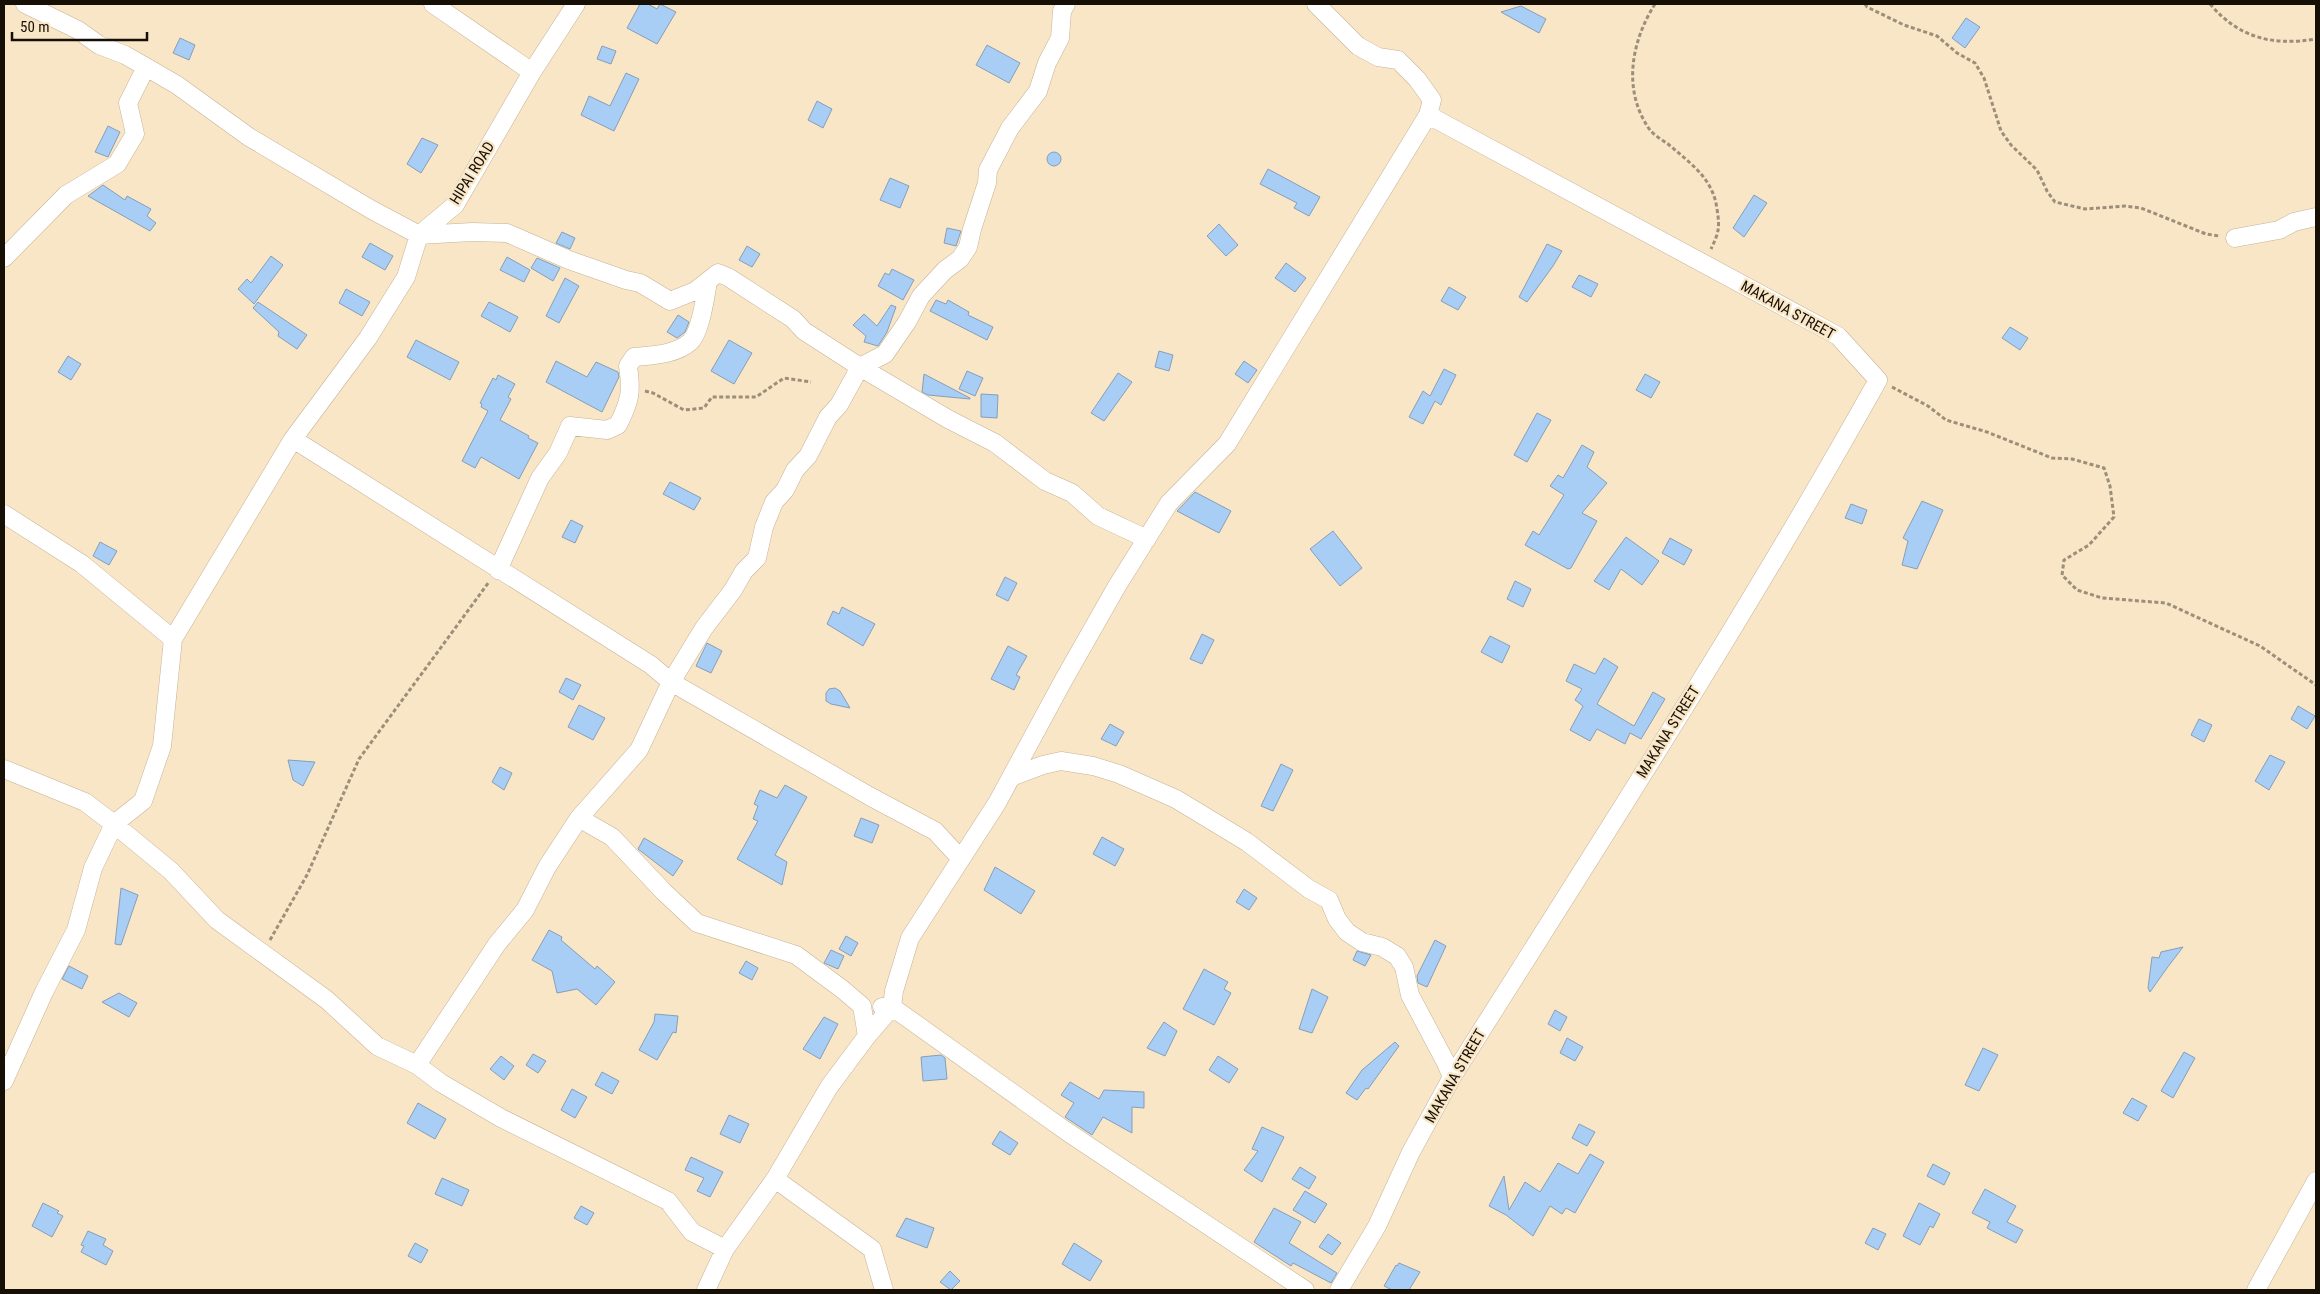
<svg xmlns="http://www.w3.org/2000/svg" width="2320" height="1294" font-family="'Roboto Condensed',sans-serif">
<rect width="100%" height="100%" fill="#f9e6c7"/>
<path fill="#a8cef6" stroke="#869eb7" d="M640 4H648L657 9 660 4 676 12 657 44 627 28Z
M1521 6 1546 19 1539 33 1501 12Z
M1966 18 1980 27 1965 48 1952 38Z
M180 38 195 45 189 60 173 53Z
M987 45 1020 63 1009 83 976 65Z
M602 46 616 51 611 64 597 59Z
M626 73 639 79 614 131 581 115 589 96 610 106Z
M817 101 832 109 823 128 808 120Z
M108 126 120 132 108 157 95 152Z
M422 138 438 145 421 173 407 164Z
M1047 159a7 7 0 1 1 14 0a7 7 0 1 1-14 0Z
M1268 169 1320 197 1309 216 1294 208 1297 203 1260 184Z
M890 178 909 186 900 208 880 200Z
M103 185 125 200 127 196 151 209 147 216 156 223 150 231 88 196Z
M1754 195 1767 203 1744 237 1733 228Z
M1219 224 1238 245 1226 256 1207 236Z
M947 228 961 231 956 246 944 243Z
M562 232 575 238 570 249 556 243Z
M370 243 393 256 385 270 362 257Z
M1547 244 1562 251 1553 266 1527 302 1519 297Z
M747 246 760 254 752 267 739 260Z
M271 256 283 265 254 304 238 289 247 279 251 283Z
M507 257 530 270 524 282 500 270Z
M537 258 560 268 553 281 531 268Z
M1286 263 1306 278 1295 292 1275 278Z
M892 269 914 280 903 300 878 286 885 273 889 275Z
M1579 275 1598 284 1591 297 1572 287Z
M565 278 579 286 559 323 546 316Z
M1449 287 1466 297 1458 310 1441 301Z
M346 289 370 302 362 316 339 303Z
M936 300 946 304 948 300 969 312 968 315 993 327 987 340 930 311Z
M258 302 307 335 297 349 278 336 279 332 253 308Z
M489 302 518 317 510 332 481 316Z
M891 305 896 307 887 332 878 346 864 342 866 336 853 325 864 314 877 326Z
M678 315 689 322 685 332 677 338 667 332Z
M2010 327 2028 338 2020 350 2002 338Z
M416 340 459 362 450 380 407 357Z
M729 340 752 353 734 384 711 371Z
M1159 351 1173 355 1169 371 1155 367Z
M68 356 81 364 71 380 58 372Z
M556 361 587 377 596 362 618 372 619 377 602 412 546 382Z
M1244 361 1257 370 1248 383 1235 374Z
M1444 369 1456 375 1441 405 1435 401 1423 424 1409 417 1423 391 1430 396Z
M967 371 983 378 975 396 959 389Z
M1118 373 1132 382 1104 421 1091 413Z
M924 374 970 398V399L928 395 922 392Z
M1645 374 1660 382 1651 398 1636 390Z
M498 375 515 384 508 397 511 399 500 420 529 436 528 438 538 443 519 479 481 457 475 468 462 461 488 411 481 407 482 404 480 403 493 378 496 380Z
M981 394 998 395 997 418 981 417Z
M1537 413 1551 420 1527 462 1514 455Z
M1582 445 1594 452 1587 467 1607 483 1582 513 1597 521 1571 568 1568 569 1525 545 1533 531 1539 535 1564 495 1550 486 1558 475 1563 478Z
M670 482 701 498 694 510 663 494Z
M1195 492 1231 511 1219 533 1177 511Z
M1922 501 1943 510 1917 569 1902 565 1908 541 1903 538Z
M1851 504 1867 510 1862 524 1845 518Z
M571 520 583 526 575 543 562 537Z
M1333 531 1362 568 1340 586 1310 549Z
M1626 537 1659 561 1642 585 1621 569 1609 590 1594 581Z
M1670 538 1692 550 1684 565 1662 553Z
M100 542 117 551 109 565 93 556Z
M1005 577 1017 583 1008 601 996 595Z
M1515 581 1531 589 1523 607 1507 599Z
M842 607 875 624 863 646 827 624 833 611 839 614Z
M1202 634 1214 640 1202 664 1190 659Z
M1490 636 1510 646 1502 663 1481 652Z
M707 643 722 651 711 673 696 666Z
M1008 646 1027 656 1016 675 1020 677 1014 690 991 679Z
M1604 658 1618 667 1597 704 1634 726 1653 692 1665 699 1641 739 1630 733 1625 744 1597 729 1590 741 1570 730 1583 706 1575 700 1582 689 1566 681 1574 664 1595 674Z
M566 678 581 685 573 700 559 692Z
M835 688 840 691 850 708 831 704 826 701V693L829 689Z
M579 705 605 718 593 740 568 727Z
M2298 706 2315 716 2307 729 2291 719Z
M2199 719 2212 725 2204 742 2191 735Z
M1110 724 1124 732 1116 746 1101 739Z
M2270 755 2285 762 2269 790 2255 781Z
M288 760 315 762 303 786 293 780Z
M1281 764 1293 770 1273 811 1261 806Z
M500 767 512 773 504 790 492 782Z
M785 785 807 797 775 855 787 862 782 885 737 859 758 821 753 819 758 806 754 804 760 790 777 798Z
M861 818 879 825 872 843 854 836Z
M1102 837 1124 849 1115 866 1093 854Z
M644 838 683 861 673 876 638 849Z
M995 867 1035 891 1021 914 984 890Z
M121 888 138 895 121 945 115 944Z
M1244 889 1257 898 1249 910 1236 902Z
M549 930 562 937 561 940 595 969 597 966 615 982 596 1005 577 989 557 993 552 971 532 960Z
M846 936 858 943 851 956 839 949Z
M1435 940 1446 946 1427 987 1418 983 1417 976Z
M2183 947 2167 968 2150 992 2148 988 2152 957 2159 958 2161 952Z
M831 950 844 956 838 969 824 963Z
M1357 951 1371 955 1365 966 1353 960Z
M746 961 758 968 752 980 739 973Z
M69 966 88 976 82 989 62 979Z
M1204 969 1228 982 1224 989 1231 993 1214 1025 1183 1009Z
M1312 989 1328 997 1312 1033 1299 1029Z
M119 993 137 1003 129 1017 102 1002Z
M1555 1010 1567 1017 1560 1031 1548 1024Z
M655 1014 678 1016 676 1033 673 1032 657 1060 639 1050 654 1022Z
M824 1017 838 1024 820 1059 803 1049Z
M1164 1022 1177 1031 1165 1056 1147 1048Z
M1567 1038 1583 1047 1575 1061 1560 1053Z
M1395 1042 1399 1046 1368 1089 1366 1088 1357 1100 1346 1093 1362 1070Z
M1983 1048 1998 1055 1979 1091 1965 1085Z
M2184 1052 2195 1058 2173 1098 2161 1091Z
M533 1054 546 1061 538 1073 526 1065Z
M941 1055 945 1058 947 1079 923 1081 921 1057Z
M501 1056 514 1066 504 1080 490 1069Z
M1218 1056 1238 1069 1229 1083 1209 1070Z
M602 1072 619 1081 612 1094 595 1085Z
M1070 1082 1099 1099 1104 1090 1144 1092V1108L1132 1107V1133L1103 1117 1092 1135 1065 1117 1074 1103 1061 1095Z
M572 1089 587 1097 575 1118 561 1110Z
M2132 1098 2147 1106 2138 1121 2123 1113Z
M418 1103 446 1119 435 1139 407 1123Z
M729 1115 749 1124 740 1143 720 1134Z
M1579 1124 1595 1132 1587 1146 1572 1138Z
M1262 1127 1284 1137 1262 1182 1244 1170 1258 1151 1252 1149Z
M1000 1131 1018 1143 1010 1155 992 1144Z
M1590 1154 1604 1162 1575 1213 1566 1208 1562 1214 1550 1206 1533 1236 1506 1215 1489 1206 1504 1176 1509 1210 1525 1182 1540 1192 1558 1163 1578 1174Z
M691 1157 723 1172 710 1197 697 1191 704 1178 685 1170Z
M1933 1164 1950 1173 1944 1185 1927 1176Z
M1300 1167 1316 1177 1309 1189 1292 1179Z
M442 1178 469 1190 462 1206 435 1194Z
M1985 1189 2016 1206 2007 1222 2023 1230 2016 1243 1987 1228 1990 1222 1972 1213Z
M1305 1191 1327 1204 1315 1223 1293 1210Z
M43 1203 59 1211 57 1213 63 1216 52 1237 32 1226Z
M1919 1203 1940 1214 1933 1228 1930 1226 1920 1245 1903 1236Z
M581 1206 594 1213 587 1225 574 1218Z
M1274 1208 1301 1222 1289 1243 1337 1273 1331 1283 1293 1263 1291 1266 1254 1242Z
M906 1218 934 1228 927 1248 896 1236Z
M1873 1228 1886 1234 1878 1250 1865 1243Z
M88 1231 106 1239 103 1245 113 1251 106 1265 81 1252 84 1246 81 1245Z
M1328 1234 1341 1243 1332 1255 1319 1247Z
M415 1243 428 1250 421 1263 408 1256Z
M1074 1243 1102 1261 1090 1281 1062 1264Z
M1399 1263 1420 1272 1409 1290H1392L1384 1286 1396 1265 1397 1266Z
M950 1271 960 1281 951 1290 940 1282Z"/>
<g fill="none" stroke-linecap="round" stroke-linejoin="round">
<defs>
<path id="minor" d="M25 4 78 30 99 45 125 55 146 67 177 85 249 137 372 210 419 235 472 232 507 233 569 260 626 280 640 283 670 301 695 291 718 273 728 277 793 319 804 331 860 367 839 405 828 417 808 456 795 470 785 490 774 502 764 527 757 558 744 571 733 590 704 628 671 682 639 750 579 818 612 837 664 892 697 923 796 955 842 989 862 1006 867 1036
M433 4 532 72
M1066 4 1062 11 1060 38 1047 63 1038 91 1010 128 988 170 987 183 972 229 968 247 960 259 945 270 921 296 907 322 885 354 860 367 948 419 995 443 1045 481 1072 493 1098 516 1147 539
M1316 4 1358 46 1378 57 1398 60 1417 79 1432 100 1428 115
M2235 238 2279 230 2294 222 2316 217
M4 258 66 195 117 164 135 134 128 103 146 67
M293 439 651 665 671 682 871 797 935 831 961 859
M4 514 82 564 173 639
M498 570 540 478 558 453 570 426 607 430 618 425C630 401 632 393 628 366L634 357C652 355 675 355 690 342 701 332 705 297 708 282
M4 769 85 802 114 824 171 871 217 920 327 1000 377 1046 417 1065 441 1083 501 1118 668 1201 692 1232 725 1249
M1011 777 1043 765 1061 761 1093 766 1119 774 1176 799 1247 842 1309 889 1329 900 1337 919 1347 932 1362 942 1382 947 1397 956 1404 967 1410 995 1445 1061 1452 1077
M882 1007H892L1066 1131 1305 1290
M417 1065 497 944 525 910 547 867 579 818
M4 1081 44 992 76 930 93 868 114 824 143 801 162 746 173 639 293 439 368 338 406 277 419 235 455 205 532 72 576 4
M775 1179 872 1249 884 1290
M706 1290 725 1249 775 1179 829 1087 867 1036 892 1007 894 991 910 938 997 803 1063 681 1117 586 1169 503 1227 444 1428 115 1838 336 1878 380C1745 618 1597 847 1452 1077L1411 1152 1377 1226 1339 1290
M2256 1290 2316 1181"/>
</defs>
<use href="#minor" stroke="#c5b295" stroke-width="19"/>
<path stroke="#9c8e78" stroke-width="3" stroke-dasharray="4 2.5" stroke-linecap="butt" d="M1655 4C1631 42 1622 91 1650 130 1654 135 1662 140 1668 144 1690 163 1713 178 1717 209 1720 228 1719 232 1711 249
M1865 4 1867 7 1904 25 1937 36 1957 53 1975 63 1984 78 2001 131 2011 145 2037 170 2047 191 2055 202 2085 209 2125 206 2141 208 2206 234 2219 236
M2210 4C2239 38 2272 46 2316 39
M1892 387 1928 406 1946 420 1987 432 2052 458 2072 459 2104 468 2110 486 2114 517 2089 545 2064 560 2062 575 2077 590 2102 598 2166 603 2260 646 2316 685
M645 391 653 393 684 410 704 408 712 397H756L784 378 811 382
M270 940 307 875 359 759 489 582"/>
<use href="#minor" stroke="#fff" stroke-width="18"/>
</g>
<g text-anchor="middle" stroke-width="4.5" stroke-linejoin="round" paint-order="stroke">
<g font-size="15" fill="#160f05" stroke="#f9e6c7">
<text transform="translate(472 173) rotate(-58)" y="5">HIPAI ROAD</text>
<text transform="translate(1788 310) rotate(29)" y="5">MAKANA STREET</text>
<text transform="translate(1668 732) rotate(-58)" y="5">MAKANA STREET</text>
<text transform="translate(1455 1076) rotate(-60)" y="5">MAKANA STREET</text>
</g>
</g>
<rect width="2320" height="1294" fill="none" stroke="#160f05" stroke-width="10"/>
<path d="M12 32v8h135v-8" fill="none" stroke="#160f05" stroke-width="2.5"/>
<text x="20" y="32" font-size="15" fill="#160f05" stroke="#f9e6c7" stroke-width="4" paint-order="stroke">50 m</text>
</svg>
